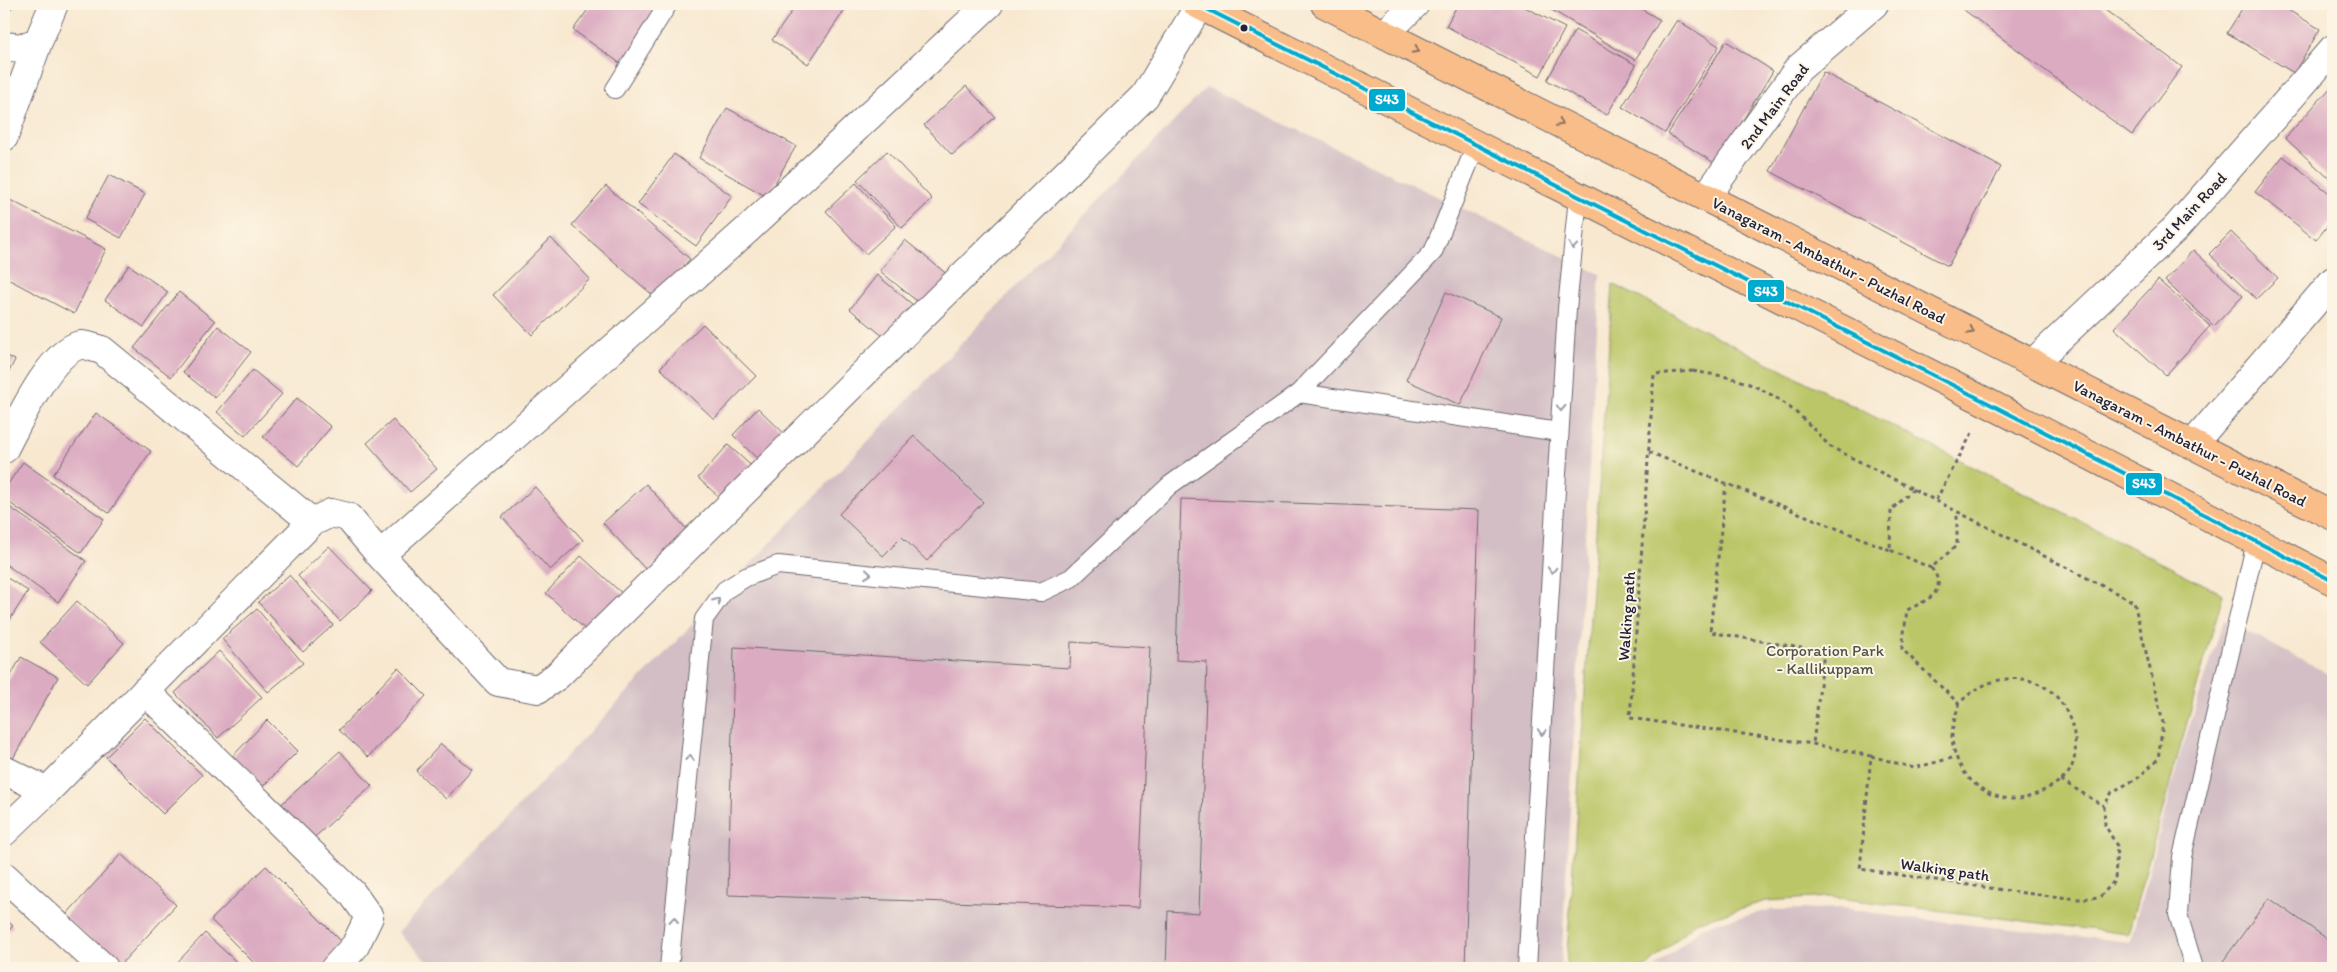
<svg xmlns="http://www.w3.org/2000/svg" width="2337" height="972" font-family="Itim,sans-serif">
<rect width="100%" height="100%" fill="#fcf5e5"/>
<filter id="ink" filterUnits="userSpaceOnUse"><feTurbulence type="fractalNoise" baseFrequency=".02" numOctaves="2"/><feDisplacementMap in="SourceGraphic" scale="10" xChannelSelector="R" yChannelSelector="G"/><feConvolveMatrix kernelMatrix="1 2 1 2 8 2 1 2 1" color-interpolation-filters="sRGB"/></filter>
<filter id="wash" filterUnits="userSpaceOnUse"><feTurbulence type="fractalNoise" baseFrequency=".0096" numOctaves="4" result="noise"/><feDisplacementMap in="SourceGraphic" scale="20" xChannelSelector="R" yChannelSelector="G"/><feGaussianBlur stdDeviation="1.12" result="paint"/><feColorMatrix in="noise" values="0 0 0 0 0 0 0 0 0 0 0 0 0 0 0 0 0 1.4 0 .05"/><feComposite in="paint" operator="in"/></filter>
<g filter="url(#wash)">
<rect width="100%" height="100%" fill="#f8e8d0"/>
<path fill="#d2bec4" d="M1207 87 1600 274 1561 968H433L398 932Z
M2224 620 2333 676V968H1654L1704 926 1770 910 1844 908 1892 916 2130 942 2181 752Z"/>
<path fill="#bbc668" stroke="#6e7452" d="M1613 284 2223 594 2128 934 1830 897 1766 901 1696 922 1645 968H1566Z"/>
<g id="blocks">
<path fill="#dbacc1" d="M4 4H13L4 23Z
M592 4H669L624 66 573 30Z
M797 4H839L846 8 808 64 772 40Z
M1458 4H1519L1565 28 1540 76 1446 26Z
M1542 4H1633L1660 20 1635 60Z
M1956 4H2097L2182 67 2132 135Z
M2245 4H2278L2320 29 2294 73 2227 33Z
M1677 20 1719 46 1665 133 1622 107Z
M1575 30 1636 65 1607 115 1547 80Z
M1726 41 1773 71 1716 164 1668 134Z
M1823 72 2001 167 1948 266 1770 171Z
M2333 85V182L2285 138Z
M966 86 995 117 952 155 924 125Z
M727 108 796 146 767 197 699 158Z
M887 151 932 199 902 228 857 180Z
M674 154 732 196 696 246 638 204Z
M2283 156 2333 196V219L2316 240 2255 192Z
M109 175 145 194 121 238 85 219Z
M856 183 896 226 866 254 826 211Z
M606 186 690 259 656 298 572 225Z
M10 200 106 249 74 314 4 277V211Z
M2231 232 2278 278 2256 299 2209 254Z
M551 238 590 279 532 335 493 295Z
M905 240 954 280 929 311 880 271Z
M2193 250 2243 296 2214 326 2165 281Z
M129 265 168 292 144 327 105 300Z
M877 275 924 314 896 347 850 309Z
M2158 280 2210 326 2166 375 2114 328Z
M179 292 215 321 171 377 134 348Z
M1446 292 1501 317 1460 405 1406 380Z
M703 324 756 376 714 419 660 368Z
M218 326 251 352 215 398 183 372Z
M4 354 15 360 4 381Z
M253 370 282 394 245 436 217 412Z
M297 398 331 427 298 466 263 437Z
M758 408 797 446 771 472 733 435Z
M96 413 151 451 109 513 53 475Z
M393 420 437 469 410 492 367 443Z
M914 436 983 502 927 561 902 537 883 556 839 514Z
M728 445 767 480 737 513 698 478Z
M23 462 104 519 81 553 4 499V490Z
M646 484 701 545 658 583 603 523Z
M535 487 583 540 550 570 502 517Z
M1181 499 1479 510 1465 968H1166L1168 911 1199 913 1207 662 1176 660Z
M4 503 86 561 58 602 4 563Z
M329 546 372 591 340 621 298 576Z
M581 556 638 608 603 646 546 593Z
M289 575 333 625 303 652 258 602Z
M4 576 28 591 4 629Z
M77 601 124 643 87 684 40 642Z
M257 609 303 663 268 692 222 639Z
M1071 642 1150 647 1138 908 728 895 734 647 1070 668Z
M219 651 262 697 218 738 175 693Z
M21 657 58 677 10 764 4 760V688Z
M398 668 426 696 368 757 339 730Z
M145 718 202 775 163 814 106 757Z
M267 720 298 751 259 790 229 760Z
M441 744 472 770 446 799 416 771Z
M340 751 372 786 307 844 275 810Z
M121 854 176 905 119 966 65 916Z
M266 866 347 947 325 968H259L211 920Z
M2269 898 2333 943V968H2218Z
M4 917 13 926 4 935Z
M205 933 243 968H172Z"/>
</g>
</g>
<g filter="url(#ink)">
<use href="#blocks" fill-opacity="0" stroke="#6d676f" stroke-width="1"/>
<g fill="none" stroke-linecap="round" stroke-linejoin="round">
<defs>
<path id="service" d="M615 89 668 4
M1299 393 1559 432
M669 968 704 619 725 590 746 577 778 565 1041 592 1071 578 1170 485 1299 393 1433 252 1476 145
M1527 968 1567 309 1578 197
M2194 968 2178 914 2182 857 2256 542"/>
<path id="minor" d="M1385 34 1415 4
M4 46 21 48 38 42
M4 137 38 42 54 4
M1706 197 1798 69 1874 4
M2033 363 2176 228 2333 49
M2193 444 2333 281
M4 449C18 423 50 352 80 345 86 344 96 349 102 350L312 522
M380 555 498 682 538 689 557 676 1145 96 1200 4
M145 691 352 893 369 917 355 946 335 968
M4 770 47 791
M4 832 47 791 312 522 331 513 348 517 380 555 748 229 989 4
M4 876 104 968"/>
<path id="primary" d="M1197 4 1988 403 2333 581
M1325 4 2333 516"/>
</defs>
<use href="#service" stroke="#6d676f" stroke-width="20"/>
<use href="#minor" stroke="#6d676f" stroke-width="30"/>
<use href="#primary" stroke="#6d676f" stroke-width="30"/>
<path stroke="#6d676f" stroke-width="3" stroke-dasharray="4 4" stroke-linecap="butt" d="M1693 371C1707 374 1722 375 1735 379 1773 390 1804 416 1829 446L2134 602 2163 723 2158 759 2138 778 2112 792 2104 806 2105 825 2117 846 2115 880 2100 897 2079 899 2024 893 1860 869 1871 756 1813 744 1630 718 1654 374Z
M1649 452 1890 550
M1726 483 1710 632 1824 652 1813 744
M1914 489 1891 510 1890 550 1931 568 1957 545V512
M1936 500 1972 433
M1931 568C1951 592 1925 601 1907 610L1902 649 1959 704C1982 677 2026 668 2054 694 2072 712 2083 749 2069 772 2064 779 2056 784 2048 788 2037 794 2026 800 2012 799 1979 797 1954 770 1952 737 1952 726 1956 715 1959 704
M1871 756 1914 768 1956 757
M2061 780 2104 806"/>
<use href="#service" stroke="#fff" stroke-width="18"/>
<use href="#minor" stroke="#fff" stroke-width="28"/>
<use href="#primary" stroke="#f8bd88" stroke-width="28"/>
<defs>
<path id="bus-1" d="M1197 4 1988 403 2333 581"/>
</defs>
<use href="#bus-1" stroke="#fcf5e5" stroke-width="8"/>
<use href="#bus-1" stroke="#00a9ce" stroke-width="4"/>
</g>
<defs><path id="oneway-chevron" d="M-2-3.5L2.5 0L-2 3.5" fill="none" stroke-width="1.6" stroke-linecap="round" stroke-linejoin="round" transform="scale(1.25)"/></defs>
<g stroke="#8d7062">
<use href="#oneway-chevron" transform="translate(1416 50) rotate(27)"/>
<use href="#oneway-chevron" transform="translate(1560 123) rotate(27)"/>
<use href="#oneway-chevron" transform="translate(1971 331) rotate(27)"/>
</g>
<g stroke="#9c9ca7">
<use href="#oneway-chevron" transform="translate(1573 246) rotate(96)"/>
<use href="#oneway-chevron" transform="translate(1561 408) rotate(93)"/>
<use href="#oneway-chevron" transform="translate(1552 570) rotate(93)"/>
<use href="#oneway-chevron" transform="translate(868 574) rotate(6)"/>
<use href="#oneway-chevron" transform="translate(717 601) rotate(-54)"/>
<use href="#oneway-chevron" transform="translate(1542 732) rotate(94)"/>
<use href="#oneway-chevron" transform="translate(690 758) rotate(-84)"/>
<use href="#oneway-chevron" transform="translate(674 920) rotate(-84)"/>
</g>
</g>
<circle fill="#22223b" stroke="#fcf5e5" stroke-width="2" cx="1244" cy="28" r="4.5"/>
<g text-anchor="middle" stroke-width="4" stroke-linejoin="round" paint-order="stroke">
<g font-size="16" fill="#22223b" stroke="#fcf5e5">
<text transform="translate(1774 106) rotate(-53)" y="6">2nd Main Road</text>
<text transform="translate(2189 211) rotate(-47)" y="6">3rd Main Road</text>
<text transform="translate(1829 260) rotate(27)" y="6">Vanagaram - Ambathur - Puzhal Road</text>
<text transform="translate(2190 443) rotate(27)" y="6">Vanagaram - Ambathur - Puzhal Road</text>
<text transform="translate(1626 616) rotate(-86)" y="6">Walking path</text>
<text transform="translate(1945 869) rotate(8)" y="6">Walking path</text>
</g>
<g font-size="16" fill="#505348" stroke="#fcf5e5">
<text x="1825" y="656">Corporation Park<tspan x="1825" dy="18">- Kallikuppam</tspan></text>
</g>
</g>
<g stroke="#fcf5e5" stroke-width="2">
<rect x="1368" y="88" width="38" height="24" rx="5" fill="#00a9ce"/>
<rect x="1747" y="279" width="38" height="24" rx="5" fill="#00a9ce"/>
<rect x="2125" y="472" width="38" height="24" rx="5" fill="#00a9ce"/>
</g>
<g font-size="14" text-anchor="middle" font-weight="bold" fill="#fff">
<text x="1387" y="104">S43</text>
<text x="1766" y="296">S43</text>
<text x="2144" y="488">S43</text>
</g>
<rect width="2337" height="972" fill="none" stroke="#fcf5e5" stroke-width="20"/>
</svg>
